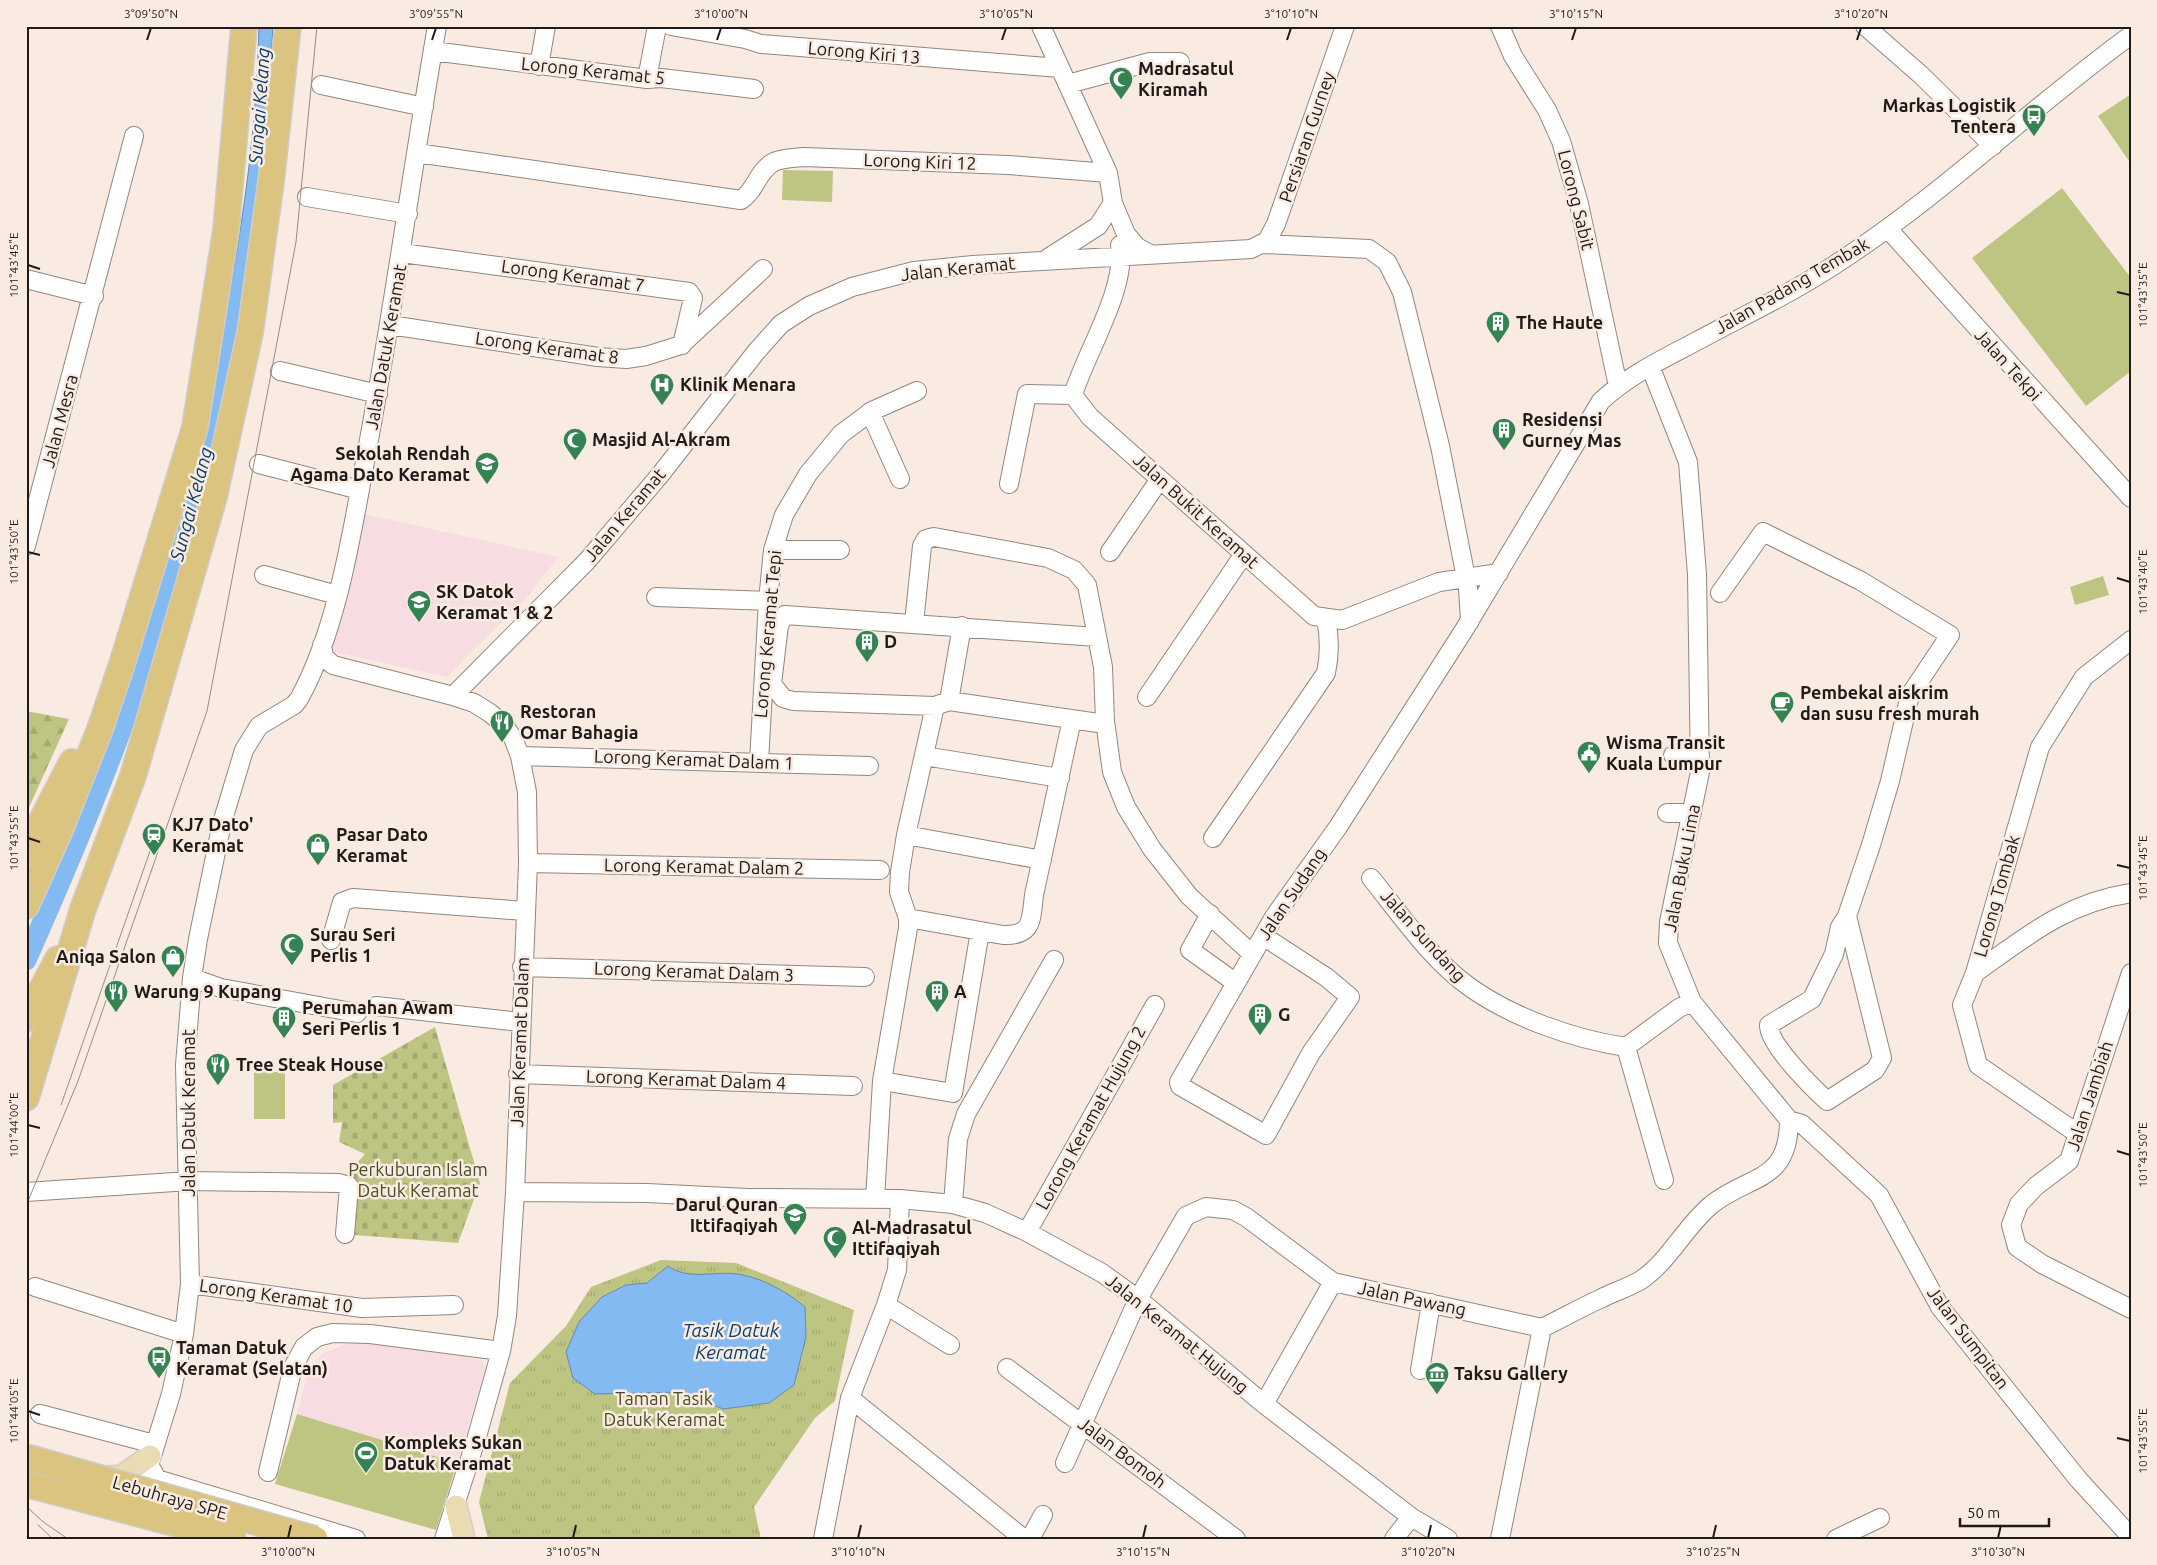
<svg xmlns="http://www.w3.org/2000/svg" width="2157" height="1565" font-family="Ubuntu,sans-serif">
<defs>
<pattern id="forest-firs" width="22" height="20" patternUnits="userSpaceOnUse" patternTransform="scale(1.25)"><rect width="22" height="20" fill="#bec582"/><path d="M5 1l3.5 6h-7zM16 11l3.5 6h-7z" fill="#a3a970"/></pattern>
<pattern id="cemetery-stones" width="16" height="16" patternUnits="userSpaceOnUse" patternTransform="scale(1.25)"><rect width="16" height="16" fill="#bec582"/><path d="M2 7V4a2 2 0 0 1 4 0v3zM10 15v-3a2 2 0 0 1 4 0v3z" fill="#a3a970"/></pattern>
<pattern id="park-tufts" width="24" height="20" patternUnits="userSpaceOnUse" patternTransform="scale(1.25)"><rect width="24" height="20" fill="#bec582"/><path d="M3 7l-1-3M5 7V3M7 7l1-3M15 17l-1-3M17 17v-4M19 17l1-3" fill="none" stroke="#a3a970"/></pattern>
</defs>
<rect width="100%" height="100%" fill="#f9ebe2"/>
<path fill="#f7dce1" d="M364 514 558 557 529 595 465 658 448 677 330 651Z
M380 1343 483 1360 485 1369 457 1463 297 1414 308 1372 322 1354 346 1344Z"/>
<path fill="#bec582" d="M2131 94V164L2098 116Z
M783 170 833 171 832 202 782 200Z
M2062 188 2131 278V371L2086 406 1972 258Z
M2103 576 2109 595 2075 605 2070 587Z
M254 1072H285V1119H254Z
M297 1414 457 1463 436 1530 275 1484Z"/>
<path fill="url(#forest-firs)" d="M26 711 69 719 26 814Z"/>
<path fill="url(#cemetery-stones)" d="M435 1027 480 1183 458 1243 355 1235 339 1183 365 1154 339 1142 342 1122 333 1123V1085Z"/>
<path fill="url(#park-tufts)" d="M661 1260 736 1263 854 1310 835 1401 815 1418 754 1507 761 1539H488L479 1502 510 1383 566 1326 591 1287Z"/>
<path fill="#83baf2" stroke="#658ab1" d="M259 26H273C266 150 252 275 226 397 213 458 196 519 180 580L162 576C211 395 255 214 259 26Z
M668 1266C690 1282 718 1269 743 1275 766 1280 787 1292 805 1307L806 1337 794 1385 769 1403 723 1409 683 1392 595 1394 573 1378 566 1352 579 1322 602 1297 626 1285 647 1283Z"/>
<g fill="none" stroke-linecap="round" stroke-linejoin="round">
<path stroke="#83baf2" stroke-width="21" d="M26 960C85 827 141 691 179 551"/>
<defs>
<path id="minor" d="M671 26 745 39 761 44 1060 68
M1041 26 1108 173 1113 203 1126 234 1137 247 1150 254
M1500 26 1513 56 1547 110 1561 141 1579 204 1618 386
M1865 26 1921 75 1993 146
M433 51 647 79 661 78 754 89
M539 66 546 26
M647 79 657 26
M1068 84 1150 62H1180
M321 85 424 107
M417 153 741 200C755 191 757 173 772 163 780 158 795 158 804 157L1008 165 1108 173
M307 197 408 214
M1888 229 2131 498
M1263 244 1369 249 1387 262 1402 292 1440 446 1468 588 1470 621
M402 253 689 292 693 298 682 345
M1048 258 1098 226 1113 203
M26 279 94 296
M390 325 598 357 626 359 646 356 681 345 763 269
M280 371 378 394
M1073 395 1090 417 1314 616 1342 620 1439 582 1499 573
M1073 395C1086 352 1127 289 1120 245
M870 412 900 479
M259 464 360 490
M1009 484 1027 394 1073 395
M26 546 134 136
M773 550H840
M1110 552 1160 479
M264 575 337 595
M1720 593 1763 532 1861 581 1950 635 1910 695 1890 781 1871 845 1847 916 1840 927 1834 954 1812 999 1769 1025C1768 1044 1812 1087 1827 1101L1875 1070 1882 1058 1847 916
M656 597 768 601
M914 623 922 546 926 539 934 537 1048 558 1074 570 1087 585 1103 667 1105 721 1112 772 1126 807 1152 849 1189 896 1252 954
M322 645 324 657 333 665 453 696 474 703 490 713 503 724 513 738 520 756 527 792 528 863 515 1192 507 1316 501 1351 476 1440 444 1539
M453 696 587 561 660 475 756 352 781 324 809 306 852 287 914 271 973 265 1251 249 1267 241 1276 224 1345 26
M1147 697 1244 554
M949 701 1105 724
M935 706 793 701 783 698 772 684 779 625 785 615 1097 637
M1673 755 1700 756
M520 756 869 766
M924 756 1060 778
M759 762 768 601 773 550 784 515 808 474 841 434 872 411 917 391
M1667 813H1692
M906 835 1042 860
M1213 838 1326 673C1330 654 1330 638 1326 619
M528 863 880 870
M1371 878C1401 915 1431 960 1471 988 1514 1018 1573 1039 1626 1047L1679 1008 1692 1002
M1210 914 1190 950 1236 983
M908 918 1003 935C1033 936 1031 920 1034 895L1072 719
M1263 936 1326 977 1350 997 1311 1053 1266 1135 1180 1086 1179 1082 1274 917 1338 827 1464 630 1601 401C1629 375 1663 359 1697 341 1745 315 1796 291 1842 260 1944 193 2032 107 2131 35
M331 940 342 902 353 898 525 911
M522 967 865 977
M1975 973C2027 936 2066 903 2131 893
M2131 973 2069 1161 2036 1186 2019 1204 2011 1225 2017 1247 2042 1264 2131 1309
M192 978 221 988 357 1013
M376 1006 520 1022
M1626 1047 1664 1180
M518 1074 853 1086
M882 1081 908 928V918L899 892 900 872 906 835 935 706 949 701 962 626
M1789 1120 1802 1124 1879 1195 1940 1307 2078 1479 2131 1537
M2078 1134 1978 1065 1962 1005 1975 973 2040 747 2084 677 2131 640
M26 1192 189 1181 339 1183 349 1186 345 1234
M515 1192 647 1193 748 1198 900 1199 953 1204 985 1213 1027 1232 1102 1273 1138 1299 1264 1404 1411 1517 1448 1539
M875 1199 882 1081 953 1093 980 931
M953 1204 958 1139 966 1114 1054 960
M1027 1232 1155 1005
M190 1284 362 1308 454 1305
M35 1287 184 1334
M886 1305 950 1345
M1542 1328C1561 1319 1580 1308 1600 1299 1613 1292 1628 1288 1641 1280 1669 1261 1685 1227 1711 1205 1750 1174 1789 1183 1789 1120L1692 1002 1668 943 1669 922 1700 772 1697 574 1688 462 1650 366
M1007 1368 1236 1539
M1420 1370 1431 1303
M850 1398 1024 1539
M1264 1404 1333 1282
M40 1414 154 1444
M148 1463 157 1479 356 1539
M1065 1463 1138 1299 1186 1216 1206 1207 1233 1210 1246 1217 1333 1282 1542 1328
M268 1472 293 1367 304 1347 317 1337 333 1333 370 1334 501 1351
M141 1491 171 1394 184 1334 190 1284 185 1065 192 978 198 939 222 823 244 750 259 726 294 705 299 699C337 630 352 533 366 456 393 313 412 169 437 26
M823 1539 850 1398 886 1305 897 1270 900 1199
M1030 1539 1043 1515
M1394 1539 1411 1517
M1500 1539 1542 1328
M1836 1539 1880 1518"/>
<path id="major" d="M100 1478 122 1476 150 1456
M456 1506 464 1539"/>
<path id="highway" d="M26 851 72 762
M26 906 60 830 100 729 122 664 195 427 226 230 244 26
M26 1019 58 959
M26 1098 83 909 133 776 214 497 250 333 271 182 288 26"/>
</defs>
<use href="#minor" stroke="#93867e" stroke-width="20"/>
<use href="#major" stroke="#cecdcc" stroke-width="24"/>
<use href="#highway" stroke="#cecdcc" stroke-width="28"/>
<use href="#minor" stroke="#fff" stroke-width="18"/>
<use href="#major" stroke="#e9dcb3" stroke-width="21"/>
<use href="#highway" stroke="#dbc480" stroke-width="25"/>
<path stroke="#968c86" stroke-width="1" d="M61 1105 156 834
M26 1206 78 1081 207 711 296 242 317 26
M26 1506 42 1521 68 1539
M38 1525 53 1539"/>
<defs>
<path id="highway-bridge" d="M26 1457 315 1539
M26 1484 234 1539"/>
</defs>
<use href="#highway-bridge" stroke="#cecdcc" stroke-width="28" stroke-linecap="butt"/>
<use href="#highway-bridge" stroke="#dbc480" stroke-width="25"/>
</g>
<path fill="none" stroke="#201b18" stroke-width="2" d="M147 40 151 28M432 40 436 28M717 40 721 28M1002 40 1006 28M1287 40 1291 28M1572 40 1576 28M1857 40 1861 28M28 265 40 269M2117 292 2130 295M28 552 40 555M2117 578 2130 582M28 838 40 842M2117 865 2130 868M28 1125 40 1128M2117 1151 2130 1155M28 1411 40 1415M2117 1438 2130 1441M288 1538 291 1525M573 1538 576 1525M858 1538 861 1525M1143 1538 1146 1525M1428 1538 1431 1525M1713 1538 1716 1525M1998 1538 2001 1525"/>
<defs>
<symbol id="mosque-pin" viewBox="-11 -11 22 30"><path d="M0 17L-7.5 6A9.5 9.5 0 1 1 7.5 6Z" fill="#358352" stroke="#f9ebe2"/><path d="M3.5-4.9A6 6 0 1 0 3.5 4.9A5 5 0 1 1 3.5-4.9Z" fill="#fff"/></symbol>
<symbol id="bus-pin" viewBox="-11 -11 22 30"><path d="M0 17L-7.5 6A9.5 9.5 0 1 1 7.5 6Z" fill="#358352" stroke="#f9ebe2"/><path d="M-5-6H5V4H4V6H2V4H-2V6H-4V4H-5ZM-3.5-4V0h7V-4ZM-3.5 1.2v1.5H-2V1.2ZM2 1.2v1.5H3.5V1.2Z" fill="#fff"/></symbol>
<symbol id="building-pin" viewBox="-11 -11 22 30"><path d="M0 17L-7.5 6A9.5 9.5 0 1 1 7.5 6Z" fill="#358352" stroke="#f9ebe2"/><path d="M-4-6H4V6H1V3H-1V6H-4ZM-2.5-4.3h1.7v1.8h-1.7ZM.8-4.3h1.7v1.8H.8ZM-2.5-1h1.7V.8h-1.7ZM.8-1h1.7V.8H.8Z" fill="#fff"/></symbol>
<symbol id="hospital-pin" viewBox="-11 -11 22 30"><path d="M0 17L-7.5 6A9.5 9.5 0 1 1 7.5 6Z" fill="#358352" stroke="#f9ebe2"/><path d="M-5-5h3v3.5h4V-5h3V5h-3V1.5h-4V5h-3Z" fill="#fff"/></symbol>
<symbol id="school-pin" viewBox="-11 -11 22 30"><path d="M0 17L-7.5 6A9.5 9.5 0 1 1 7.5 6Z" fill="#358352" stroke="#f9ebe2"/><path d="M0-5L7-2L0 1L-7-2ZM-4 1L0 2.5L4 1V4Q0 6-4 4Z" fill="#fff"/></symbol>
<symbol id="cafe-pin" viewBox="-11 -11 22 30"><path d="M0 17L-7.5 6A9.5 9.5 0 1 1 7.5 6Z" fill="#358352" stroke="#f9ebe2"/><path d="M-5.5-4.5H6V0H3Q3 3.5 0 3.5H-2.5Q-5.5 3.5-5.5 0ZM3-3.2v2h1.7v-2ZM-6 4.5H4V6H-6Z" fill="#fff"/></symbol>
<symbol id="restaurant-pin" viewBox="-11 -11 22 30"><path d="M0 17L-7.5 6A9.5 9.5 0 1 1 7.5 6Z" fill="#358352" stroke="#f9ebe2"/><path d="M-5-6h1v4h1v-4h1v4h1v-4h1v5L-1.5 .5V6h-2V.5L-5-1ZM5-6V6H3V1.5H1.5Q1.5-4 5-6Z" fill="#fff"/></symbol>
<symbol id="civic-pin" viewBox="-11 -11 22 30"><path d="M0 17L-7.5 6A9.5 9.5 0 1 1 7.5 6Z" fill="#358352" stroke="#f9ebe2"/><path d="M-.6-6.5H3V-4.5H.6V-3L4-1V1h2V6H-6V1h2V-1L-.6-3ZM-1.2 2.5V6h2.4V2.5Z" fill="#fff"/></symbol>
<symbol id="station-pin" viewBox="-11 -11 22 30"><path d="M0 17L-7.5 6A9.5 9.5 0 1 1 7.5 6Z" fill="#358352" stroke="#f9ebe2"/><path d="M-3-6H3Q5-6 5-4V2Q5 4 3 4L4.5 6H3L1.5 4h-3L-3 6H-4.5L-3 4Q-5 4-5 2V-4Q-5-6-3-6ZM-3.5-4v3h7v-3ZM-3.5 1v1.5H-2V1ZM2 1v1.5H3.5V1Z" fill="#fff"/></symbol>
<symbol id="shop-pin" viewBox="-11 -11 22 30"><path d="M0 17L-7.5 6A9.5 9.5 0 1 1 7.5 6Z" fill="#358352" stroke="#f9ebe2"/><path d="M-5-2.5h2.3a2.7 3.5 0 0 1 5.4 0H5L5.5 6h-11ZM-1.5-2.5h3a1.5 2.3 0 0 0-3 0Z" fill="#fff"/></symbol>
<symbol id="museum-pin" viewBox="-11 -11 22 30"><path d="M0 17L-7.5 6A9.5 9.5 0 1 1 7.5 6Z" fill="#358352" stroke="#f9ebe2"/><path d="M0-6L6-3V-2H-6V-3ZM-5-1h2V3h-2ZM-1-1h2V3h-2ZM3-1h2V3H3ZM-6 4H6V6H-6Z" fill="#fff"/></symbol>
<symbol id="stadium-pin" viewBox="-11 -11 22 30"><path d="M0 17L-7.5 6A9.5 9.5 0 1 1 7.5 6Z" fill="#358352" stroke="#f9ebe2"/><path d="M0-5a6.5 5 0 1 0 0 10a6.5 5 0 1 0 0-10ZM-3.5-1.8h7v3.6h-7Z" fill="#fff"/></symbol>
</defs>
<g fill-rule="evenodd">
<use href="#mosque-pin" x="1107" y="65" width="28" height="38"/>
<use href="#bus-pin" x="2020" y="102" width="28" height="38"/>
<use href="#building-pin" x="1484" y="309" width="28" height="38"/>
<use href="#hospital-pin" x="648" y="371" width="28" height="38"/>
<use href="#building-pin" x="1490" y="416" width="28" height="38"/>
<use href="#mosque-pin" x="561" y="426" width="28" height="38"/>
<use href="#school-pin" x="473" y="450" width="28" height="38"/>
<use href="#school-pin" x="405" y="588" width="28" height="38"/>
<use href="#building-pin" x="853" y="628" width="28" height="38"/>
<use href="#cafe-pin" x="1768" y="689" width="28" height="38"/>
<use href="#restaurant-pin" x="488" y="708" width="28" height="38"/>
<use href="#civic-pin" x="1575" y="739" width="28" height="38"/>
<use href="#station-pin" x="140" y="821" width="28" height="38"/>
<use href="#shop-pin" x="304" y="831" width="28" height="38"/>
<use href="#mosque-pin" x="278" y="931" width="28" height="38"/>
<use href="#shop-pin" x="159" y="943" width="28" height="38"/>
<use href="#restaurant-pin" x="102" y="978" width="28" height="38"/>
<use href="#building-pin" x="923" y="978" width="28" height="38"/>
<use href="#building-pin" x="1246" y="1001" width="28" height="38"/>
<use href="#building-pin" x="270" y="1004" width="28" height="38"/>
<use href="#restaurant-pin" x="204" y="1051" width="28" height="38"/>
<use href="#school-pin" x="781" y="1201" width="28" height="38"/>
<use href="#mosque-pin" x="821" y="1224" width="28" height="38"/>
<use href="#bus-pin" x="145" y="1344" width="28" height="38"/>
<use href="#museum-pin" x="1423" y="1360" width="28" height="38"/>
<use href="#stadium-pin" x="352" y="1439" width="28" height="38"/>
</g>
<g text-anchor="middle" stroke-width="5" stroke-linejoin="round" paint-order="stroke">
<g font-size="18" fill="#201b18" stroke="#f9ebe2">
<text transform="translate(864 53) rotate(5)" y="6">Lorong Kiri 13</text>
<text transform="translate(593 71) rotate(6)" y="6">Lorong Keramat 5</text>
<text transform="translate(1307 137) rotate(-71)" y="6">Persiaran Gurney</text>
<text transform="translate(920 162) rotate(2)" y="6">Lorong Kiri 12</text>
<text transform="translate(1576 200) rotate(76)" y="6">Lorong Sabit</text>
<text transform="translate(958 269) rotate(-6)" y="6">Jalan Keramat</text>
<text transform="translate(573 276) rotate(8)" y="6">Lorong Keramat 7</text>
<text transform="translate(1792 286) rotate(-30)" y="6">Jalan Padang Tembak</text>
<text transform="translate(386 347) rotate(-80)" y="6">Jalan Datuk Keramat</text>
<text transform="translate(547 348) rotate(8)" y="6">Lorong Keramat 8</text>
<text transform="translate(2008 365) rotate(48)" y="6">Jalan Tekpi</text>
<text transform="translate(60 421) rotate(-75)" y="6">Jalan Mesra</text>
<text transform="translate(1196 511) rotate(42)" y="6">Jalan Bukit Keramat</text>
<text transform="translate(625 515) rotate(-50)" y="6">Jalan Keramat</text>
<text transform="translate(768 634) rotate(-85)" y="6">Lorong Keramat Tepi</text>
<text transform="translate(694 760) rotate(2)" y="6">Lorong Keramat Dalam 1</text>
<text transform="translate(704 867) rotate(1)" y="6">Lorong Keramat Dalam 2</text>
<text transform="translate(1682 868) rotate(-79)" y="6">Jalan Buku Lima</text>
<text transform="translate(1292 894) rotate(-56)" y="6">Jalan Sudang</text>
<text transform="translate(1997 896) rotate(-74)" y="6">Lorong Tombak</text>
<text transform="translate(1423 936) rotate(48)" y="6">Jalan Sundang</text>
<text transform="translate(694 972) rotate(2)" y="6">Lorong Keramat Dalam 3</text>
<text transform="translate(520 1042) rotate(-88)" y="6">Jalan Keramat Dalam</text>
<text transform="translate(686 1080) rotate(2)" y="6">Lorong Keramat Dalam 4</text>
<text transform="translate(2090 1096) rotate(-72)" y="6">Jalan Jambiah</text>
<text transform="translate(189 1113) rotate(-90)" y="6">Jalan Datuk Keramat</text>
<text transform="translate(1091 1118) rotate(-61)" y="6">Lorong Keramat Hujung 2</text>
<text transform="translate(276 1296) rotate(8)" y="6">Lorong Keramat 10</text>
<text transform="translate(1412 1299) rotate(12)" y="6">Jalan Pawang</text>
<text transform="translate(1177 1334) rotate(39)" y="6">Jalan Keramat Hujung</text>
<text transform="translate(1968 1338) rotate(53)" y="6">Jalan Sumpitan</text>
<text transform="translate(1122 1453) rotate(37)" y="6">Jalan Bomoh</text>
<text transform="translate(170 1498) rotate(16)" y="6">Lebuhraya SPE</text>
</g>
<g font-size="18" font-weight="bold" fill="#201b18" stroke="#f9ebe2" text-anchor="start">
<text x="1138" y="75">Madrasatul<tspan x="1138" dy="21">Kiramah</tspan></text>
<text x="2016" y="112" text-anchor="end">Markas Logistik<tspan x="2016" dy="21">Tentera</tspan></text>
<text x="1516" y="329">The Haute</text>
<text x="680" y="391">Klinik Menara</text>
<text x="1522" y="426">Residensi<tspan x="1522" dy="21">Gurney Mas</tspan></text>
<text x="592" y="446">Masjid Al-Akram</text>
<text x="470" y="460" text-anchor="end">Sekolah Rendah<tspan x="470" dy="21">Agama Dato Keramat</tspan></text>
<text x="436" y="598">SK Datok<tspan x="436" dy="21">Keramat 1 &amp; 2</tspan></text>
<text x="884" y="648">D</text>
<text x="1800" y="699">Pembekal aiskrim<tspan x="1800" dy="21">dan susu fresh murah</tspan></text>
<text x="520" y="718">Restoran<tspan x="520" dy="21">Omar Bahagia</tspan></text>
<text x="1606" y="749">Wisma Transit<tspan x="1606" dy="21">Kuala Lumpur</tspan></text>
<text x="172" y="831">KJ7 Dato'<tspan x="172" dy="21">Keramat</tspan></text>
<text x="336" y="841">Pasar Dato<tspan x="336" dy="21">Keramat</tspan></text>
<text x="310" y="941">Surau Seri<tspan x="310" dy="21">Perlis 1</tspan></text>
<text x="156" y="963" text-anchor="end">Aniqa Salon</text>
<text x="134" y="998">Warung 9 Kupang</text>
<text x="954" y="998">A</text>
<text x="302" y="1014">Perumahan Awam<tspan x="302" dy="21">Seri Perlis 1</tspan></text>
<text x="1278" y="1021">G</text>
<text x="236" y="1071">Tree Steak House</text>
<text x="778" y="1211" text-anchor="end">Darul Quran<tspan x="778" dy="21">Ittifaqiyah</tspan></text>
<text x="852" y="1234">Al-Madrasatul<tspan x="852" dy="21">Ittifaqiyah</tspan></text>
<text x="176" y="1354">Taman Datuk<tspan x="176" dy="21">Keramat (Selatan)</tspan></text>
<text x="1454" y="1380">Taksu Gallery</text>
<text x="384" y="1449">Kompleks Sukan<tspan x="384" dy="21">Datuk Keramat</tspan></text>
</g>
<g font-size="18" fill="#4a4e24" stroke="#f9ebe2">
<text x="418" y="1176">Perkuburan Islam<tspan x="418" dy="21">Datuk Keramat</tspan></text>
<text x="664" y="1405">Taman Tasik<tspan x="664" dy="21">Datuk Keramat</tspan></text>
</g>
<g font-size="19" font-style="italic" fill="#093e6b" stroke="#f9ebe2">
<text transform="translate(259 106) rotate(-86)" y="7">Sungai Kelang</text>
<text transform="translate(191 504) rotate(-75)" y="7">Sungai Kelang</text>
<text x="731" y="1337">Tasik Datuk<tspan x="731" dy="22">Keramat</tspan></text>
</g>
</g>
<rect width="2157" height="1565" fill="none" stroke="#f9ebe2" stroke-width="55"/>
<path d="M1960 1518v8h89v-8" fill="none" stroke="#201b18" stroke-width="2.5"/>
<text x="1967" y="1518" font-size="15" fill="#201b18" stroke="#f9ebe2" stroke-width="4" paint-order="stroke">50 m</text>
<rect x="28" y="28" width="2102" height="1510" fill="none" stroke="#201b18" stroke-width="2"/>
<g font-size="12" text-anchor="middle" fill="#201b18">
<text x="151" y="18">3°09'50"N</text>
<text x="436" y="18">3°09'55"N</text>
<text x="721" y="18">3°10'00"N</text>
<text x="1006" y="18">3°10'05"N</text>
<text x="1291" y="18">3°10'10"N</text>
<text x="1576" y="18">3°10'15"N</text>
<text x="1861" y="18">3°10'20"N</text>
<text transform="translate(14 265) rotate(-90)" y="4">101°43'45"E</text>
<text transform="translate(2143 295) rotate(-90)" y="4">101°43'35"E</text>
<text transform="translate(14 552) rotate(-90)" y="4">101°43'50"E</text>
<text transform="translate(2143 582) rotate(-90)" y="4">101°43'40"E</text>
<text transform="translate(14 838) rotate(-90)" y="4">101°43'55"E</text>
<text transform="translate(2143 868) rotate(-90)" y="4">101°43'45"E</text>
<text transform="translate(14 1125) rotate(-90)" y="4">101°44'00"E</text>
<text transform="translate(2143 1155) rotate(-90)" y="4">101°43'50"E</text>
<text transform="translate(14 1411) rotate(-90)" y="4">101°44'05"E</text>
<text transform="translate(2143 1441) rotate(-90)" y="4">101°43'55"E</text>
<text x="288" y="1556">3°10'00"N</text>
<text x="573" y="1556">3°10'05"N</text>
<text x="858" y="1556">3°10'10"N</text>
<text x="1143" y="1556">3°10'15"N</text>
<text x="1428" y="1556">3°10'20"N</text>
<text x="1713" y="1556">3°10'25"N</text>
<text x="1998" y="1556">3°10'30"N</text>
</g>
</svg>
